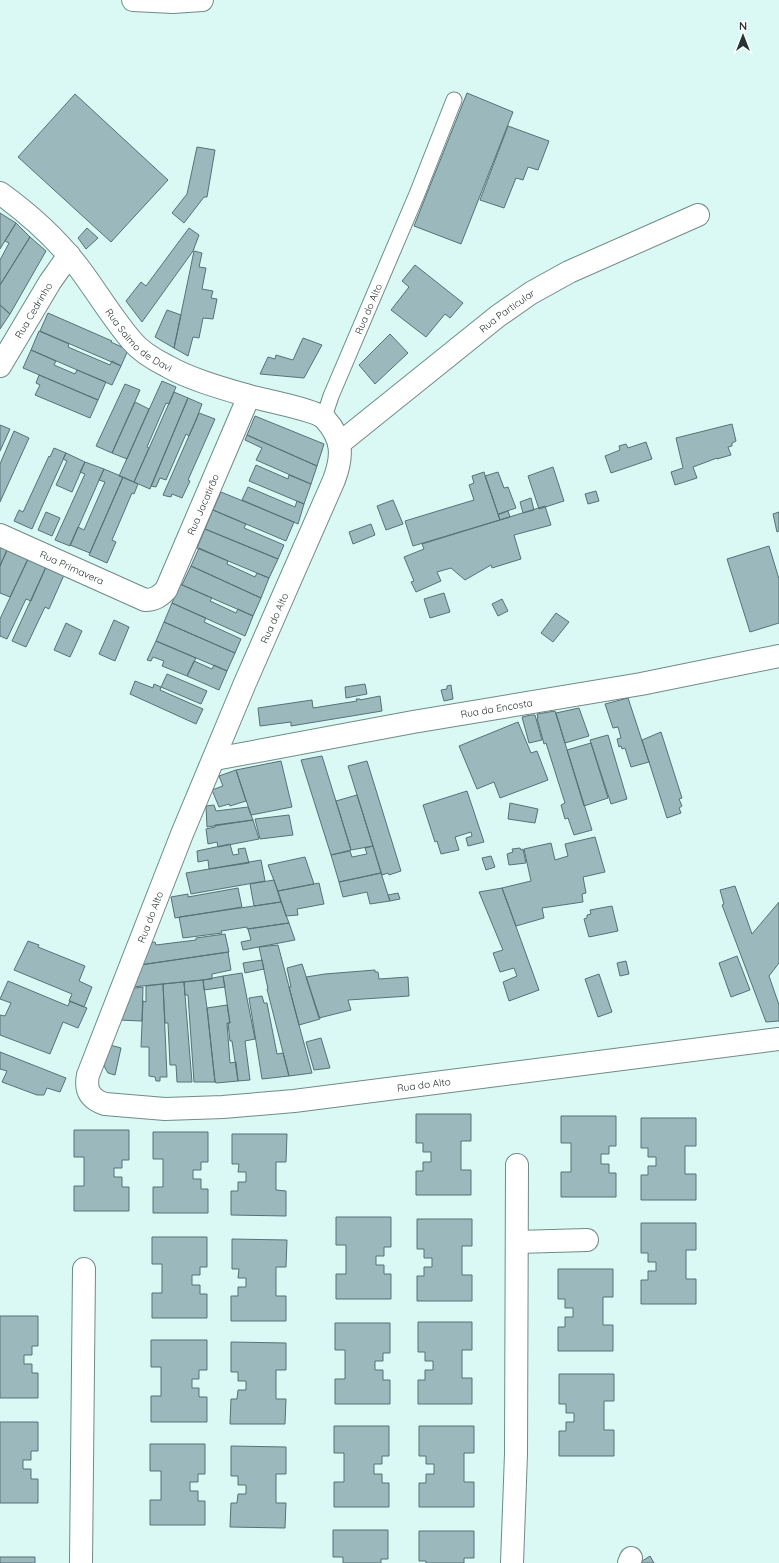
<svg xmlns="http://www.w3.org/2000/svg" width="779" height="1563" font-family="Quicksand,sans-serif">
<rect width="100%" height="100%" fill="#daf8f4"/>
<path fill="#9bb8bd" stroke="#577276" d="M467 93 513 112 461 244 414 226Z
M75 94 168 180 111 242 18 157Z
M508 126 549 141 538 170 528 167 523 180 516 178 504 208 480 200Z
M197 147 215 150 207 197H204L184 223 172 213 187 194Z
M0 213 16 223 0 249Z
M16 223 30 237 0 285V260L9 243 5 241Z
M87 228 98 238 86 249 78 238Z
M189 228 199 235 193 251 142 322 126 301 141 282 146 286Z
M30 237 46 251 10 314 0 305V285Z
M194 251 202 253 199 267 206 268 202 289 213 291 211 298 217 299 213 319 203 318 199 338 193 337 188 356 174 348Z
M415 265 463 303 450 318 445 314 426 337 391 310 409 287 402 281Z
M0 305 10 314 0 329Z
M167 310 181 315 174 348 155 337Z
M48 313 112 341 111 342 128 350 121 366 40 331Z
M39 331 69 344 68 347 110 365 112 361 121 366 112 385 31 350Z
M390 334 408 353 375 384 359 365Z
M303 338 322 345 304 378 260 374 268 357 275 359 276 355 293 360Z
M31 350 56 361 54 365 75 374 77 370 106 382 98 400 23 368Z
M39 375 98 400 90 418 35 395 40 385 36 383Z
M162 381 176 387 169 404 166 403 147 447 149 448 134 482 119 476Z
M125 384 140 390 112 453 96 446Z
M174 392 188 398 150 489 134 482Z
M188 398 202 404 196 420 189 436 186 434 166 480 160 478 156 487 151 486Z
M135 402 149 409 127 459 112 453Z
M199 413 215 419 188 480 190 481 182 498 172 494 171 497 166 496 163 495Z
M255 416 324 444 317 466 247 435Z
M732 424 736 441 732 443V446L728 447 731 455 717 459V458L693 467 697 478 675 485 671 472 683 468 676 438Z
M0 425 10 429 0 451Z
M14 431 29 438 0 502V464Z
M247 435 317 466 311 484 256 460 262 448 245 440Z
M646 442 652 459 611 473 605 456 620 450 619 446 626 444 628 448Z
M54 448 66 453 32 529 14 521 19 510 23 512 49 456 50 457Z
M66 453 85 462 72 492 56 485 67 461 63 459Z
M85 462 104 469 70 546 55 540 85 474 80 472Z
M256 465 288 479 289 475 311 484 304 504 249 481Z
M553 467 564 501 539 509 528 476Z
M104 469 123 477 90 553 70 545 78 527 84 530 105 482 99 480Z
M484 472 500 520 413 546 405 521 474 500 469 485 474 483 472 476Z
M498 472 504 488 508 487 516 508 498 514 485 476Z
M123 477 138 484 134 494 132 493 112 540 116 542 107 563 89 555Z
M248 487 295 507 297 501 304 504 298 524 242 500Z
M596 491 599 501 588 504 585 494Z
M221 492 294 522 286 541 213 510Z
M531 498 534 510 523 513 520 502Z
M393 500 403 524 386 530 377 506Z
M545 506 551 525 514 535 521 559 492 568 491 565 465 580 451 568 437 572 441 581 416 592 411 582 414 581 404 557 424 549 422 544Z
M213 510 246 524 244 528 284 545 278 559 205 529Z
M508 511 510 517 500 520 498 515Z
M46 512 60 518 52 536 38 530Z
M779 512V531L777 532 773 514Z
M371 524 375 535 353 544 349 532Z
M205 529 278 559 269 578 197 548Z
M769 546 779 579V623L750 632 727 559Z
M0 547 7 550 0 566Z
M199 548 228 561 227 564 255 577 257 573 269 578 261 598 191 566Z
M7 550 28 559 10 597 0 593V566Z
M28 559 46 567 31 601 26 599 7 639 0 636V619Z
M191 566 261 598 253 616 182 585Z
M46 567 64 575 49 609 45 607 26 647 12 641Z
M180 584 212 598 210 601 236 613 238 609 253 616 245 636 172 603Z
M444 593 450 612 430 618 424 599Z
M502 599 508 611 498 616 492 604Z
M172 603 206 618 204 622 241 639 235 653 164 622Z
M556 613 569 622 553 642 541 633Z
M114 620 129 627 115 661 99 654Z
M164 622 235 653 227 671 156 641Z
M66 623 82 631 70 657 54 650Z
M156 641 196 658 187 676 162 666 164 661 153 657 151 661 147 660Z
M194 661 212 669 214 665 227 671 219 690 187 676Z
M167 674 207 691 201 704 161 687Z
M135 681 153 688 154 684 161 687 160 690 203 709 196 724 130 694Z
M365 684 367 694 346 698 345 687Z
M451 685 453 699 444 701 441 690 447 689V686Z
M380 696 382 711 291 726V722L260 726 258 708 312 700 313 708 357 701 356 699H360V700Z
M628 698 649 762 631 767 625 748 622 749 621 746 619 747 617 739 621 738 618 727 613 728 605 704Z
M579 708 589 736 565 743 556 713Z
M555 711 592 830 574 835 568 818 565 819 561 805 565 803 546 743 544 744 537 718H538L537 714Z
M531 715H535L542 740 529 743 522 717Z
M518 722 531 753 537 751 548 780 500 798 494 782 477 789 459 746Z
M661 732 682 798 679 799 682 806 679 808 681 813 667 818 642 740Z
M608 735 627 799 611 804 590 740Z
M591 743 608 798 584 806 567 750Z
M322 756 351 850 331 855 301 760Z
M281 761 292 807 251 815 236 770Z
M367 761 401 871 389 875 388 873 382 875 348 766Z
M236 770 246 801 230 806 229 804 219 807 212 790 223 786 219 776Z
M467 791 484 842 468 846 466 838 472 836 471 832 455 837 459 850 441 854 437 841 435 842 423 805Z
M357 795 373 846 351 850 336 801Z
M510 803 538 809 535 823 508 819Z
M214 805 216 811 248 807 253 820 207 827 206 806Z
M289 815 293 835 260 839 255 819Z
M253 820 259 839 218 847 217 842 208 844 206 829 215 827V825Z
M595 837 605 872 583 877 586 893 582 894 583 902 542 908 544 918 516 926 502 888 531 881 524 849 551 843 555 860 568 856 565 844Z
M230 844 233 855 239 854 238 849 245 848 249 863 209 869 208 860 198 862 197 851Z
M373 846 381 873 339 882 331 855 350 851 352 857 367 854 365 848Z
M520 848 521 850 523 849 526 863 509 865 507 854 513 852 512 849Z
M491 856 495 867 486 870 482 858Z
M305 857 314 884 278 891 268 865Z
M261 860 265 881 191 894 186 873Z
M381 873 390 901 370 904 367 892 343 897 339 882Z
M274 880 281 902 254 906 250 884Z
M319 883 324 904 297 909 298 915 286 916 278 891Z
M735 886 752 934 779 902V963L769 976 779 1005V1021L766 1022 722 905 724 904 720 890Z
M238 888 242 907 175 918 171 897 188 894V897Z
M502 888 539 990 509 1001 503 982 517 976 514 968 500 972 493 953 503 950 479 892Z
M398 893 400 899 390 901 388 895Z
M281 902 289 923 247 929V927L221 931 222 933 183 938 179 917Z
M612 906 618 931 589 937 584 919 587 918V915L591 914 590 910Z
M289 923 295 940 243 950 241 942 251 940 248 929Z
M225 934 229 952 140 965 142 944 155 942 156 945 196 940V938Z
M28 941 39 945 38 947 85 966 79 981 92 987 84 1007 69 1001 72 994 14 970Z
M278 945 299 1025 312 1073 289 1076 267 989H268L259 947Z
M228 952 231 970 212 974V979L132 987 140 965Z
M737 956 750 990 731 997 719 963Z
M262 960 264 969 245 973 243 963Z
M626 961 629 974 620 976 617 963Z
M302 964 320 1019 299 1025 289 987H291L287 968Z
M375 970V972H378L379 979 408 977 409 996 348 1000 351 1010 319 1018 306 977 325 974Z
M242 973 255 1039 245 1041 250 1080 238 1081 232 1041H230L228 1023H230L223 976Z
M599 974 612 1012 598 1017 585 979Z
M223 976 225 987 204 990 203 980Z
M203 980 207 1008 215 1082H194L188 995H185L184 982Z
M8 981 68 1006 70 1001 87 1008 78 1028 63 1022 50 1054 0 1035V1015L5 1016 11 1003 0 999Z
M184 982 185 995 192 1082H177L176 1065H170L168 1023H165L163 984Z
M163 984 167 1077H160V1081H156L155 1077 149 1076V1047H141L143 1001 146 1002V986Z
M143 987 142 1021 118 1020 128 989Z
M262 996 264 1003H267L277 1054 283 1053 289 1076 262 1079 249 998Z
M227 1005 230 1023H227L230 1063 236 1062 238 1081 216 1083 215 1082 207 1008Z
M321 1038 330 1068 314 1070 306 1042Z
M110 1045 121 1048 115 1075 108 1073 104 1066Z
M0 1052 66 1078 60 1092 47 1088 44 1095H37L2 1082 7 1071 0 1069Z
M416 1114H471V1141H461V1170H471V1195H416V1171H423V1162H431V1152H423V1143H416Z
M561 1116H616V1146H609V1154H601V1164H609V1173H616V1197H561V1172H571V1143H561Z
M641 1118H696V1146H685V1174H696V1200H641V1175H648V1166H656V1157H648V1148H641Z
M74 1130H129V1160H122V1168H114V1177H122V1187H129V1211H74V1186H84V1157H74Z
M153 1132H208V1162H201V1170H193V1179H201V1189H208V1213H153V1187H163V1159H153Z
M232 1134H287L286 1162H276V1190L286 1191V1216L231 1215V1191H238V1182H246V1172H238L239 1164H232Z
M336 1217H391V1247H384V1256H376V1265H384V1274H391V1299H336V1274H346V1245H336Z
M417 1219H472V1246H462V1275H472V1301H417V1276H424V1267H432V1258H424V1249H417Z
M641 1223H696V1250H686V1279H696V1304H641V1280H648V1271H656V1262H648V1253H641Z
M152 1237H207V1267H200V1275H192V1285H200V1294H207V1318H152V1293H162V1264H152Z
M232 1239 287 1240 286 1267H276V1296H286V1321H231V1296H238V1287H246V1278H238L239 1269H232Z
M558 1269H613V1297H603V1325H613V1351H558V1327H565V1317H573V1308H565V1299H558Z
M0 1316H38V1346H32V1355H24V1364H32V1373H38V1398H0Z
M418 1322H472V1350H462V1378H472V1404H418V1380H425V1370H433V1361H425V1352H418Z
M335 1323H390V1353H383V1361H375V1370H383V1380H390V1404H335V1379H345V1350H335Z
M151 1340H207V1370H199V1379H192V1388H199V1397H207V1422H151V1396H161V1367H151Z
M231 1342 286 1343V1370H276V1399H286L285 1424H230L231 1399H237L238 1390H246V1381H238V1372H231Z
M559 1374H614V1401H604V1430H614V1456H559V1431H566V1422H574V1413H566V1404H559Z
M0 1422H38V1451H31V1460H23V1469H31V1479H38V1503H0Z
M334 1426H389V1456H382V1464H374V1474H382V1483H389V1507H334V1482H344V1453H334Z
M419 1426H474V1453H464V1482H474V1507H419V1483H426V1474H434V1464H426V1456H419Z
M150 1444H205V1474H198V1482H190V1491H198V1501H205V1525H150V1500H161V1471H150Z
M231 1446 286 1447V1474H276V1503H286L285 1528 230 1527 231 1503H237L238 1494H246V1485H238V1476H231Z
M333 1530H388V1559H381V1563H343V1557H333Z
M419 1531H474V1558H464V1563H426V1561H419Z
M650 1556 654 1563H639Z
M0 1557H35V1563H0Z"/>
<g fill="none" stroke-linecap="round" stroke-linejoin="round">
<defs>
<g id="lane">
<path id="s1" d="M324 417 331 396 417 194 454 100"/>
</g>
<g id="street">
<path d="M133 0 173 2 202 0"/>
<path id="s2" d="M0 193C29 214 57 239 79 268 97 292 113 319 132 341 141 352 155 360 167 366 189 379 225 389 249 396 263 400 317 410 325 419 343 439 343 456 334 480L245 683 182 834 88 1075C85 1090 90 1099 105 1104L165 1109 223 1107 294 1101 779 1039"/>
<path id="s3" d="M0 366 50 282 69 255"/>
<path id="s4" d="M340 443 498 316 531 293 569 272 698 215"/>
<path id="s5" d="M0 535 145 600C155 600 160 596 166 590L249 396"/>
<path id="s6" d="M215 759 413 722 641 684 779 656"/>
<path d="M517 1242 587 1240"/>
<path d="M81 1563 84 1269"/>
<path d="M512 1563 516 1454 517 1165"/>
<path d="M629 1563 631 1558"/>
</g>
</defs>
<use href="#lane" stroke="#6f8b87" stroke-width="17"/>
<use href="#street" stroke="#6f8b87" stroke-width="24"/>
<use href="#lane" stroke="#fff" stroke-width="15"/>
<use href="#street" stroke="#fff" stroke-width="22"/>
</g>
<g text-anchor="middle" stroke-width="3" stroke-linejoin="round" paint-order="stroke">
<g font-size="10" fill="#283432" stroke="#fefefe">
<text dy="4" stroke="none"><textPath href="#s1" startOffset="117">Rua do Alto</textPath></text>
<text dy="4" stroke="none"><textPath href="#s3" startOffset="65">Rua Cedrinho</textPath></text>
<text dy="4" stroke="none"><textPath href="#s4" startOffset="213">Rua Particular</textPath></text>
<text dy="4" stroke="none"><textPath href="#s2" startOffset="204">Rua Salmo de Davi</textPath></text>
<text dy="4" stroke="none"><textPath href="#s5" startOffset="276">Rua Jacatirão</textPath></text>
<text dy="4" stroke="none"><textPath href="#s5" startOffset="79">Rua Primavera</textPath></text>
<text transform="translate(274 618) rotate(-66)" y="4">Rua do Alto</text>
<text dy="4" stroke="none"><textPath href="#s6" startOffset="286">Rua da Encosta</textPath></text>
<text transform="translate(150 917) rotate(-69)" y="4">Rua do Alto</text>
<text dy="4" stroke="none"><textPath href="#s2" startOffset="1478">Rua do Alto</textPath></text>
</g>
</g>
<g transform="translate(743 36)" stroke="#fefefe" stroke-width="3" paint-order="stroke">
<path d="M0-3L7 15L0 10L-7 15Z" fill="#283432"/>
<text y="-6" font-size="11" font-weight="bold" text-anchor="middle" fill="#283432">N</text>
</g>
</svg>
